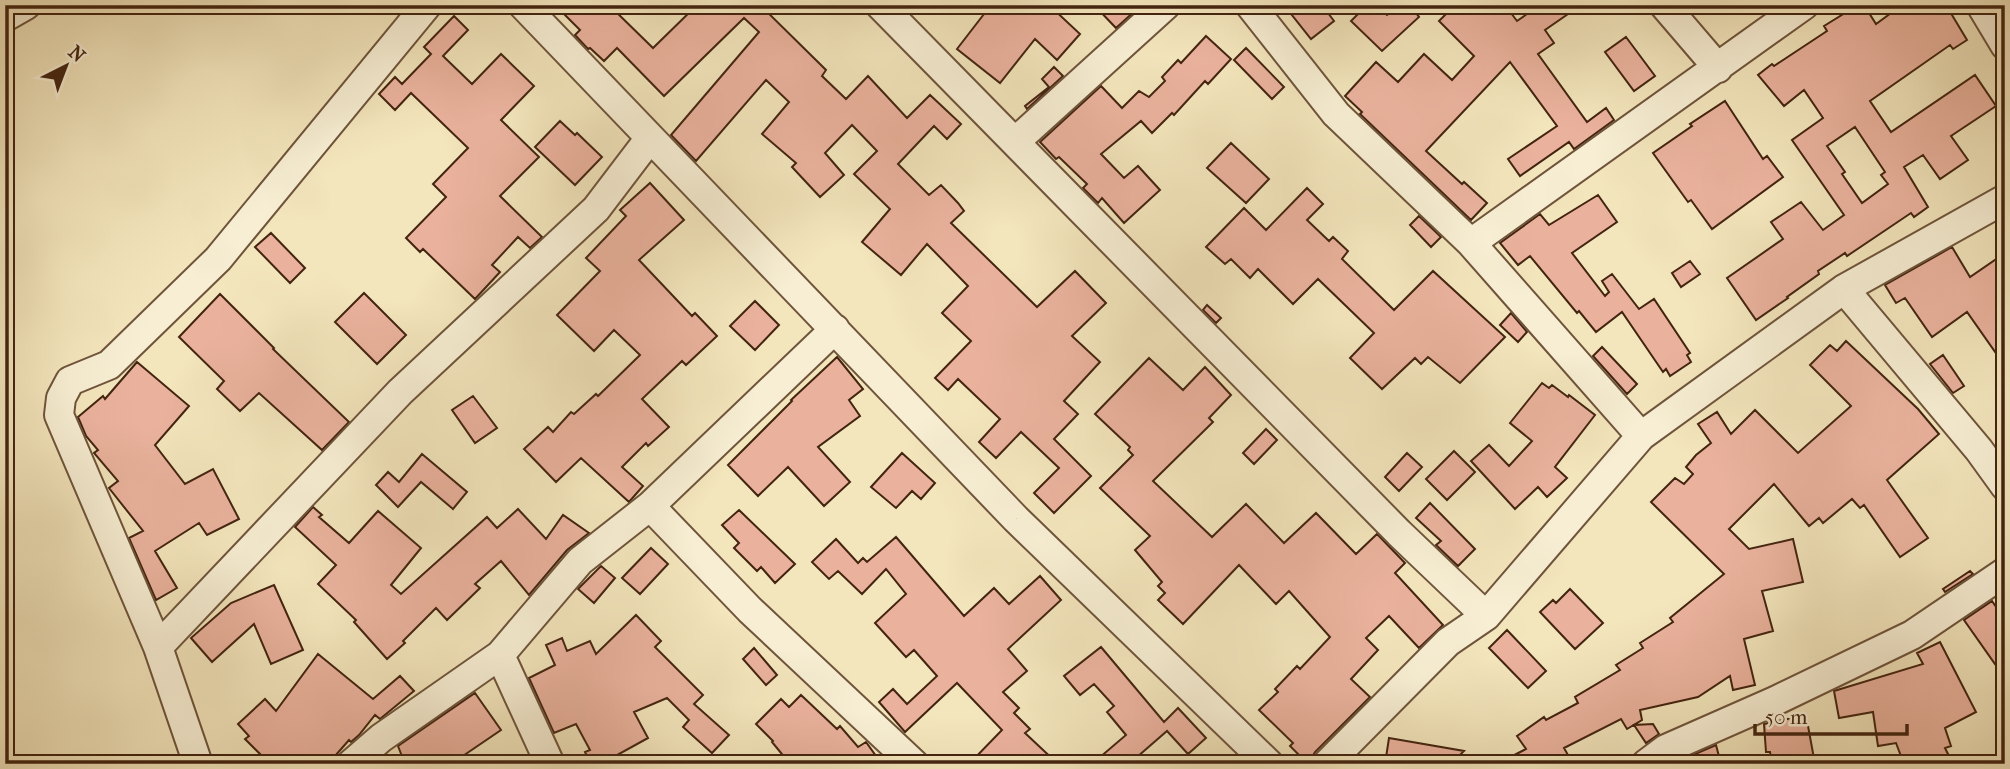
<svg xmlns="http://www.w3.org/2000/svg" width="2010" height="769" font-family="'IM FELL French Canon',serif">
<rect width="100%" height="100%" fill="#f3e5bc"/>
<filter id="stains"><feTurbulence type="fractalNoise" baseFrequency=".00286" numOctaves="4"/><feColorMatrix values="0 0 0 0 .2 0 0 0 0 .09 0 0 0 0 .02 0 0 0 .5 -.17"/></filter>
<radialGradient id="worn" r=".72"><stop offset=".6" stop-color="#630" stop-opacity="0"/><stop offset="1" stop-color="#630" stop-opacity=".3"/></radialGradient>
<path fill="#eab29d" stroke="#432410" stroke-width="2" fill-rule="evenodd" d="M555 5H609L653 48 697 5H760L826 70 822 76 846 99 868 76 907 118 930 95 961 124 947 139 934 126 898 164 929 195 941 185 958 203 964 211 951 223 1037 307 1075 271 1106 303 1072 336 1100 362 1064 401 1078 414 1054 439 1091 476 1054 513 1034 493 1059 468 1021 432 996 458 979 442 1000 419 958 379 948 390 935 378 971 341 942 313 968 286 927 244 901 275 862 242 890 209 854 174 877 151 852 125 825 153 844 175 820 197 792 167 796 163 762 134 789 102 766 80 696 161 671 135 759 32 744 18 664 96 617 48 604 61 590 48 588 49 575 35 580 30Z
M991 5H1049L1080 34 1057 60 1035 39 1000 83 957 49Z
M1094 5H1131L1136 10 1116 28Z
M1284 5H1322L1334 21 1311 39Z
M1367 5H1376L1387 15 1399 5H1410L1419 17 1382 51 1351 21Z
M1455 5H1505L1517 21 1540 5H1581L1545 30 1554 43 1538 54 1587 122 1606 108 1614 120 1574 149 1569 142 1520 176 1508 159 1557 126 1510 62 1426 151 1462 184 1464 182 1487 203 1471 220 1360 114 1362 112 1345 96 1376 62 1398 82 1424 54 1452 80 1474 56 1439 21Z
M1858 5H1864L1876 24 1902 5H1946L1967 40 1953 49 1950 45 1870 101 1891 132 1975 75 1996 106 1951 136 1968 160 1940 179 1923 155 1904 167 1928 207 1914 217 1911 213 1847 256 1845 253 1818 271 1819 274 1787 297 1788 298 1756 320 1727 278 1783 239 1771 222 1801 202 1823 230 1844 215 1792 140 1823 118 1804 90 1784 106 1758 75 1772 64 1774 66 1827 31 1824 26ZM1855 127 1885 172 1881 175 1888 184 1862 203 1842 174 1845 172 1827 146Z
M454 16 468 30 443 56 472 84 501 54 534 86 501 120 539 157 500 196 542 237 530 248 518 237 492 265 500 272 475 299 423 249 420 252 406 238 446 197 433 184 468 148 411 93 395 110 379 94 395 77 402 84 431 54 424 47Z
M1206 36 1231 59 1208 84 1205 81 1174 115 1172 113 1152 133 1141 121 1101 154 1124 178 1138 166 1160 190 1124 223 1102 198 1098 203 1083 188 1087 184 1059 157 1056 159 1040 142 1101 86 1122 108 1139 91 1149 97 1165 81 1162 77 1178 60 1181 63Z
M1626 37 1655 76 1634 91 1605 52Z
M1246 48 1284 87 1272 99 1234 60Z
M1054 67 1063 76 1027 109 1025 106 1049 87 1042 79Z
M1725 101 1763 159 1767 156 1783 177 1712 229 1691 200 1688 202 1653 153 1692 126 1690 124Z
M560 121 575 135 577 133 602 157 575 185 535 147Z
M1231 143 1269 179 1246 203 1207 168Z
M650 183 684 220 639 260 692 316 695 313 717 336 686 365 682 361 642 399 669 427 648 446 646 443 622 467 643 486 629 502 581 458 556 482 524 449 548 427 553 432 571 412 574 414 596 394 598 396 640 355 614 330 594 351 557 315 600 271 586 258 626 216 620 210Z
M1307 188 1323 204 1307 220 1329 241 1333 237 1348 251 1342 259 1394 310 1433 271 1505 337 1460 383 1428 357 1421 364 1415 358 1382 389 1350 358 1374 333 1318 279 1293 304 1258 269 1250 278 1231 259 1225 264 1206 247 1244 208 1266 230Z
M1598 195 1617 222 1572 253 1605 296 1609 292 1602 281 1612 274 1639 309 1654 299 1690 353 1687 355 1691 362 1670 376 1666 369 1663 372 1622 312 1596 332 1579 311 1577 313 1530 256 1518 265 1500 243 1540 214 1549 225Z
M1419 216 1441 237 1431 247 1410 225Z
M271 233 305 268 290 283 255 247Z
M1952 247 1970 277 2005 253V366L1967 312 1932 337 1905 298 1896 303 1885 285Z
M1690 261 1700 274 1681 287 1672 273Z
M364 293 406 335 377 364 335 322Z
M220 294 274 348 273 349 349 422 322 450 259 393 240 411 217 389 224 381 179 337Z
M755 301 779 325 755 350 730 326Z
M1207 305 1221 318 1216 323 1203 310Z
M1511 313 1527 332 1518 342 1500 325Z
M1846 341 1918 409 1939 434 1887 480 1928 538 1900 557 1864 505 1860 508 1852 499 1823 523 1819 518 1809 526 1774 484 1729 529 1749 549 1793 539 1803 582 1762 591 1773 631 1744 639 1755 685 1733 690 1730 676 1698 697 1640 710 1642 720 1627 729 1621 719 1564 748 1573 764H1497L1526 749 1517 736 1544 717 1546 720 1578 703 1575 697 1620 670 1616 665 1643 648 1640 643 1673 622 1670 618 1724 574 1651 502 1675 478 1684 484 1693 474 1686 467 1696 455 1711 443 1698 424 1717 412 1731 434 1755 410 1798 453 1851 406 1810 365 1830 345 1837 351Z
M1602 347 1637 384 1627 394 1593 356Z
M1943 355 1964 386 1953 393 1930 364Z
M837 357 863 389 849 400 860 416 818 447 850 482 824 506 788 467 758 496 728 465 792 401 791 400Z
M1149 358 1183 390 1205 367 1231 395 1209 418 1213 422 1153 481 1212 537 1246 504 1284 543 1316 513 1356 554 1377 534 1405 563 1395 573 1443 625 1419 648 1389 616 1366 638 1378 650 1351 679 1370 697 1315 752 1308 764 1290 746 1293 743 1259 710 1278 692 1275 689 1297 666 1300 669 1330 637 1289 591 1276 604 1239 565 1183 624 1158 600 1165 593 1158 586 1162 582 1135 550 1150 536 1100 488 1133 455 1128 450 1130 447 1095 414Z
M137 362 189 406 155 445 185 484 213 469 239 519 207 535 199 523 155 551 177 588 156 600 129 538 143 531 109 488 118 481 94 453 98 450 86 436 78 417 103 396 105 399Z
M1542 383 1549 388 1552 385 1568 397 1569 395 1595 415 1555 467 1567 478 1547 497 1538 487 1515 509 1471 461 1489 445 1509 466 1532 441 1510 423Z
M473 396 497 428 475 443 452 410Z
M1266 429 1277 440 1254 464 1243 453Z
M1454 451 1475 472 1447 500 1426 479Z
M902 453 935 483 921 499 912 491 896 508 871 487Z
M1407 453 1422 467 1399 491 1385 477Z
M422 454 467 492 453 509 421 482 398 507 376 485 388 472 399 482Z
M1430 503 1475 549 1458 566 1436 545 1441 541 1416 518Z
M313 507 322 515 319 517 349 543 378 511 421 548 391 585 401 594 487 517 497 528 518 509 546 539 563 515 589 533 567 550 529 595 501 561 475 584 480 588 447 620 436 608 403 641 405 643 387 659 354 622 356 620 318 584 336 565 295 527Z
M739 510 795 564 775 583 761 567 757 571 734 548 739 543 722 525Z
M896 537 964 616 994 588 1009 604 1040 576 1061 600 1008 649 1027 671 1003 692 1019 708 1014 713 1030 729 1025 733 1058 764H969L1002 730 957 683 905 732 879 702 893 689 907 704 937 676 914 650 906 657 875 623 906 594 886 569 862 594 838 571 829 579 812 562 836 539 858 563 863 558 867 562Z
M651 548 668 564 640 594 622 578Z
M601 566 615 578 594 603 578 589Z
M1970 571 1973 574 1945 592 1943 589Z
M274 585 303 650 271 664 254 624 212 662 191 638 231 603Z
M1570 589 1603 623 1575 649 1540 612 1553 600 1556 603Z
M1992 601 2005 620V657L1995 664 1964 620Z
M636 615 661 641 655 647 703 695 694 704 729 735 712 753 683 727 689 720 667 698 634 712 648 738 601 764H591L585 752 590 750 576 724 554 733 529 678 555 665 546 645 562 638 567 651 590 641 596 654Z
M1507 630 1546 671 1528 688 1489 648Z
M1940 642 1976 712 1945 728 1951 746 1945 748 1953 764H1904L1896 743 1878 746 1873 712 1839 718 1834 691 1923 664 1917 653Z
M1101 647 1164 722 1178 708 1206 738 1188 754 1167 731 1129 764H1092L1126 735 1107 712 1114 706 1094 684 1080 695 1064 676Z
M754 648 777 675 766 685 743 659Z
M318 654 373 699 400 676 414 691 380 719 375 715 359 735 351 742 349 740 328 764H270L245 739 249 736 238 724 265 699 276 711Z
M475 693 501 730 451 764H405L398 746Z
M801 695 837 729 840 726 858 747 866 742 876 756 869 761 872 764H790L772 742 773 741 756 724 781 699 789 707Z
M1806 715 1815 764H1772L1770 752H1766L1764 724Z
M1653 724 1659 734 1646 743 1634 725Z
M1389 738 1464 751 1451 764H1385Z
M1716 745 1721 764H1674V763Z"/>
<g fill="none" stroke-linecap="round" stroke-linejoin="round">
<defs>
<path id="minor" d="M523 5 1016 519 1269 764
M880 5 1399 533 1486 616
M1250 5 1336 114 1471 243 1641 436
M1664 5 1718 68
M1981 5 2005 45
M5 17 26 5
M1015 142 1166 5
M1471 243 1804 5
M1844 289 1979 450 2005 486
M650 506 750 610 914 764
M158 647 400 392 596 209 650 138
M500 655 550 764
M198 764 158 647 59 415 61 398 70 381 109 365 218 259 427 5
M351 764 381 738 500 655 580 561 650 506 835 329
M1327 764 1448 642 1486 616 1641 436 1844 289 2005 199
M1646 764 1666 749 1775 701 1912 635 2005 572"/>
</defs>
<use href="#minor" stroke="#6f543b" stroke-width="32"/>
<use href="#minor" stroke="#f7eed3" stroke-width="28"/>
</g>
<rect width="2010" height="769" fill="none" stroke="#f3e5bc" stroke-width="28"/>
<rect x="7" y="7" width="1996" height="755" fill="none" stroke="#432410" stroke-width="3.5"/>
<rect x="14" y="14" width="1982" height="741" fill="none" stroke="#432410" stroke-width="2"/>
<g transform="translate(66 66) rotate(42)" stroke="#f7eed3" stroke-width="5" paint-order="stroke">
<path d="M0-5L12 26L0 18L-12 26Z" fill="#432410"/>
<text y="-10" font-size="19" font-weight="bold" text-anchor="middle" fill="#432410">N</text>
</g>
<path d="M1755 724v10h152v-10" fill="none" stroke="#432410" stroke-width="3.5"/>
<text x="1765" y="724" font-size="21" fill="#432410" stroke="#f7eed3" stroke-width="5" paint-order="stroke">50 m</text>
<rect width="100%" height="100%" filter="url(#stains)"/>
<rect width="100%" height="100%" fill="url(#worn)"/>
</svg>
